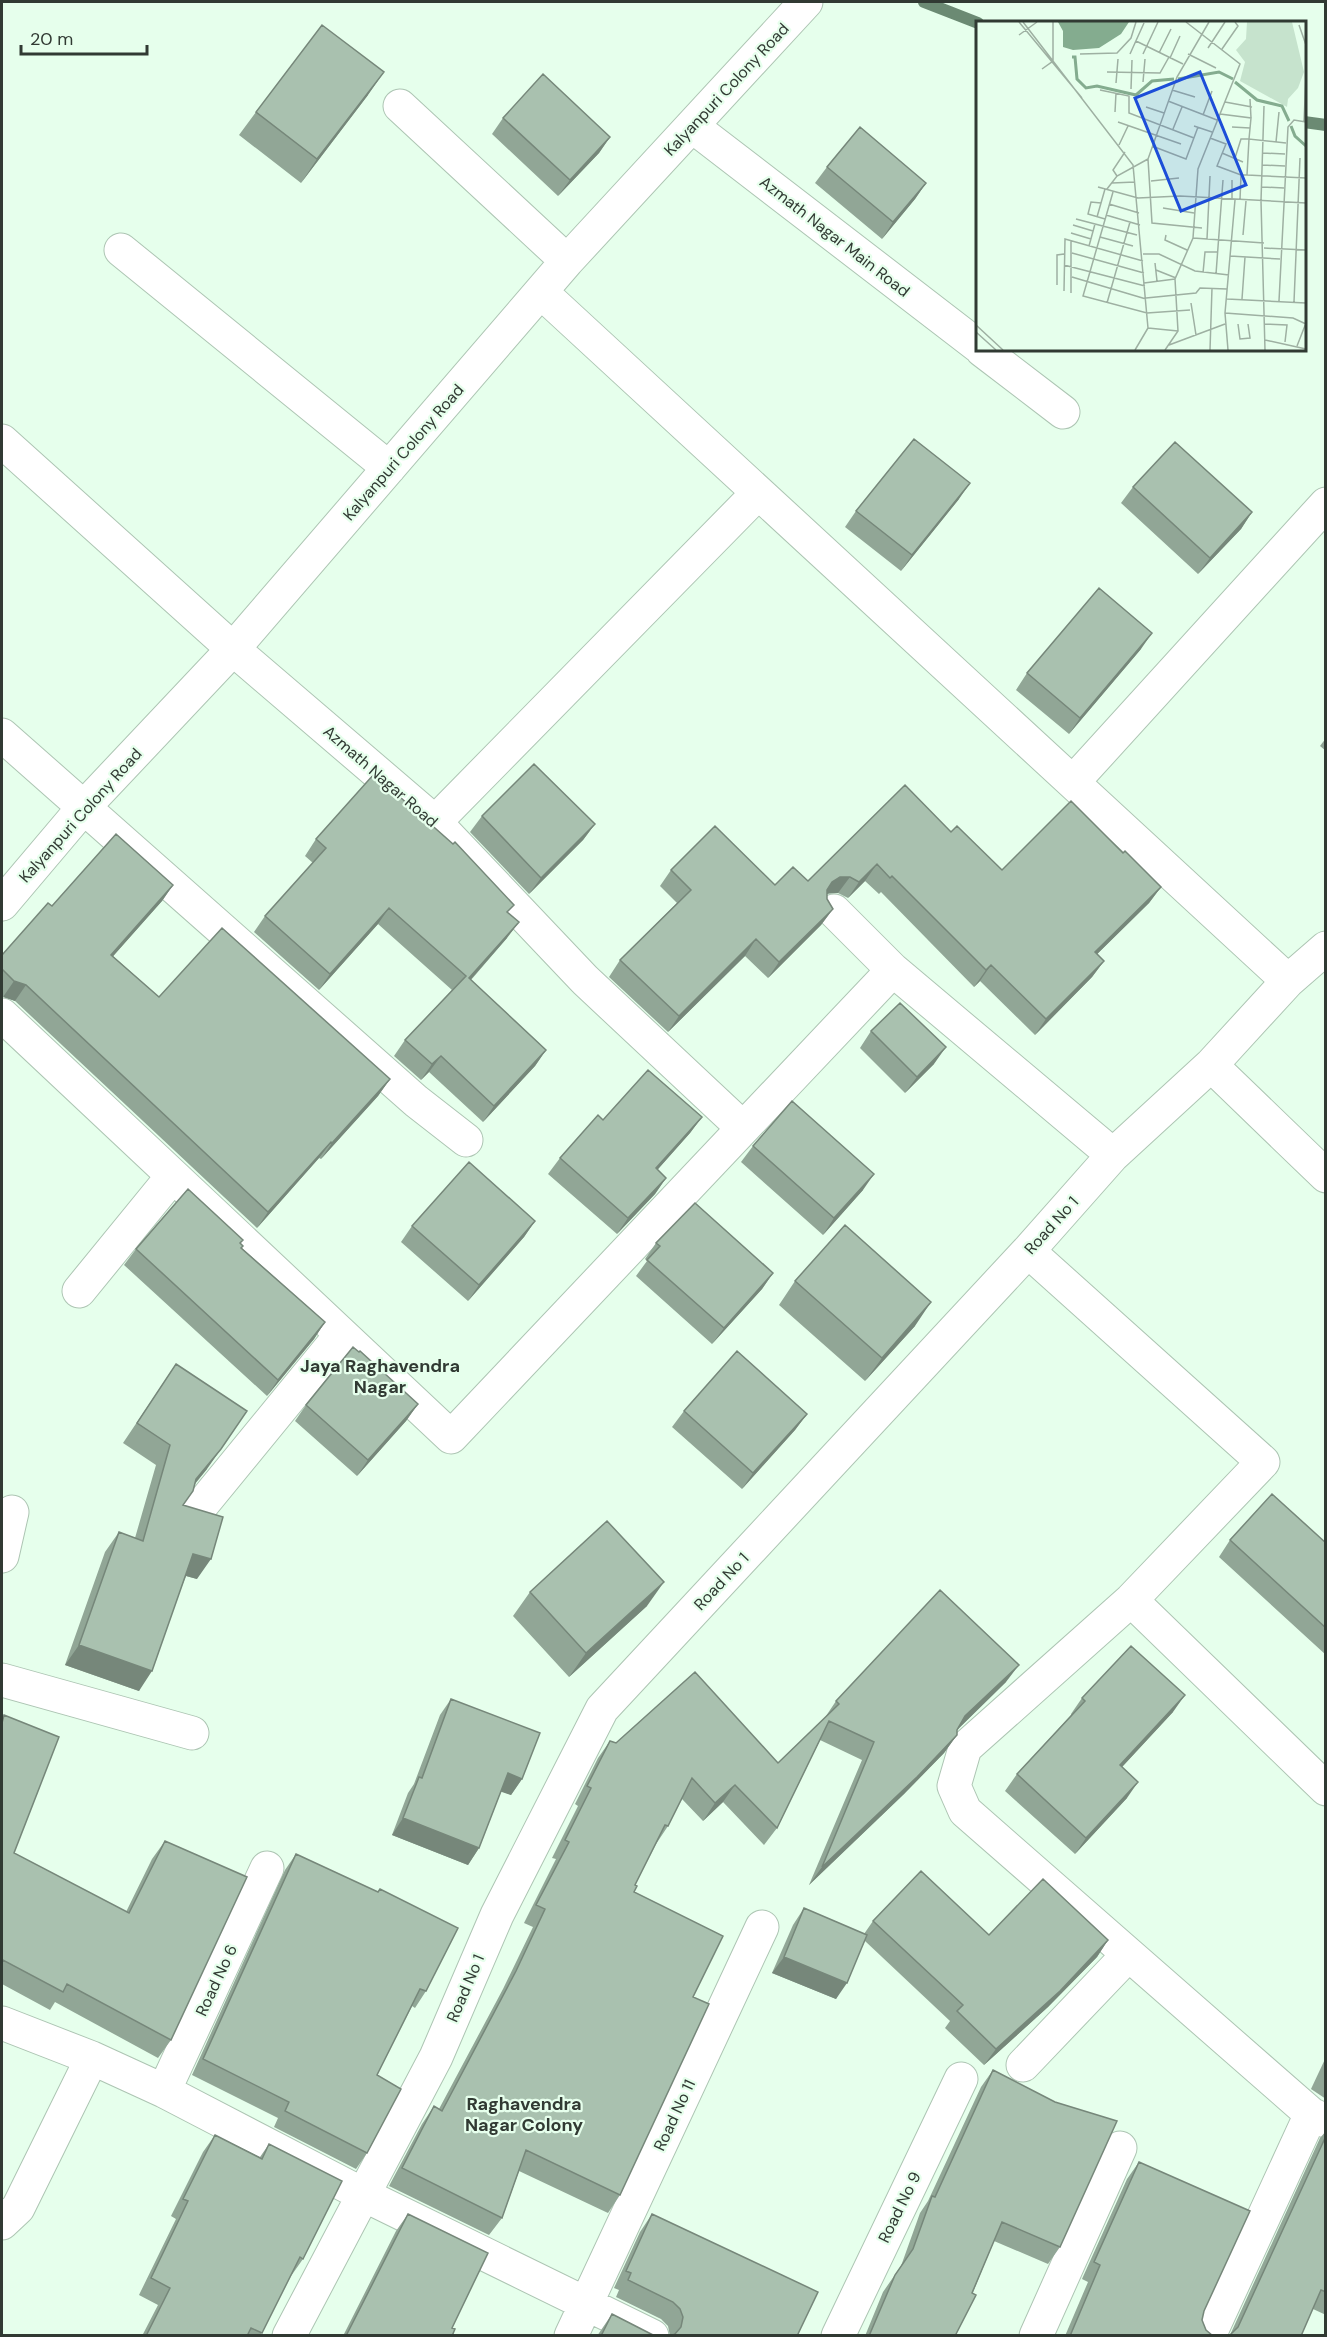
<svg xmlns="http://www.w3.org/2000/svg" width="1327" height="2337" font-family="'DM Sans',sans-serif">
<rect width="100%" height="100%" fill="#e6ffec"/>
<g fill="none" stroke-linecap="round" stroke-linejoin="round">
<path stroke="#6b8a73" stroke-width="12" d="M924 2 978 23
M1304 122 1326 125"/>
<defs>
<path id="minor" d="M400 106 567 261
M692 126 978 346
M121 250 389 468
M541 292 1288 981
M982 350 1063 412
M2 441 233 649 435 822 585 980 743 1128
M2 735 416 1101 466 1140
M1073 782 1326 504
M435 822 758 493
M2 904 84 807 233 649 567 261 806 2
M834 911 893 970 1113 1155
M2 1015 451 1437 893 970
M1211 1065 1326 1176
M1028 1251 1263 1462 1131 1600 965 1748 954 1786 965 1811 1311 2114 1326 2121
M79 1291 172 1177
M197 1511 341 1335
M2 1556 12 1512
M1131 1600 1326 1789
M2 1680 192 1733
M2 2023 92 2058 164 2091 364 2195 652 2336
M1023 2065 1128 1955
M164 2091 267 1868
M2 2223 18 2208 92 2058
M289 2336 436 2057 497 1915 602 1709 1028 1251 1113 1155 1211 1065 1288 981 1326 948
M571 2336 762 1927
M838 2336 961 2079
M1036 2336 1120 2148
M1209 2336 1311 2114"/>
</defs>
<use href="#minor" stroke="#adc5b3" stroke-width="35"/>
<use href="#minor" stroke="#fff" stroke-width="33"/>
</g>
<path fill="#91a696" d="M368 95 301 183 239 135 256 112Z
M503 118 610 137 599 153 558 196 492 134Z
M827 167 926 183 915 199 882 239 815 183Z
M1133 487 1252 512 1241 529 1198 574 1121 503Z
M959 499 901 571 845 527 856 511Z
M1141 649 1069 734 1016 690 1027 673Z
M1326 738V751L1320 746Z
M482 816 595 824 583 840 529 894 470 832Z
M951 832 1002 870 1123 853 1161 887 1149 903 1097 954 1104 961 1092 977 1035 1035 980 981 974 987 881 892 879 894 865 881 848 898 838 893 827 894V899L833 909 821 925 768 978 745 956 668 1032 609 977 620 960 677 903 660 886 671 870 775 885 808 881Z
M316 839 509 913 507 938 471 980 546 1050 535 1066 483 1122 429 1072 421 1080 394 1056 405 1040 452 990 378 924 319 990 254 932 265 916 313 863 305 856Z
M173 885 162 901 113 956 159 997 390 1079 378 1096 321 1159 319 1158 257 1228 15 1001 2 996V955L52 906Z
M871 1031 934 1064 905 1093 860 1048Z
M702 1117 690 1133 657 1170 666 1178 655 1194 617 1234 548 1174 560 1158 603 1120Z
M753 1146 863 1190 823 1235 741 1162Z
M535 1221 524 1237 468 1301 401 1242 412 1226Z
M656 1243 773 1273 762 1289 712 1344 636 1276 647 1261 645 1259Z
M241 1244 242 1248 325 1322 314 1339 267 1396 124 1265 136 1249Z
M795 1281 915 1326 865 1381 779 1305Z
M176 1364 207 1469 195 1484 183 1505 197 1579 186 1576 139 1691 65 1665 105 1552 119 1532 135 1538 156 1465 123 1443Z
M418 1404 406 1421 357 1476 295 1421 306 1405Z
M684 1411 807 1414 795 1430 742 1489 672 1427Z
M1230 1540 1326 1543V1655L1219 1557Z
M530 1592 647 1606 569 1677 513 1616Z
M1006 1682 957 1730V1735L944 1753 904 1794 809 1885 862 1760 820 1740 777 1828 764 1845 723 1802 703 1821 682 1799 668 1826 656 1844 635 1885 634 1892 693 1997 620 2195 608 2213 519 2171 502 2218 489 2235 389 2186 422 2124 434 2106 439 2109 503 1989 533 1927 524 1923 556 1859 552 1858 578 1806 575 1804 598 1758 610 1741 616 1743 778 1763 824 1719 836 1701Z
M1082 1698 1173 1712 1122 1767 1127 1798 1075 1854 1005 1791 1017 1774 1071 1715V1714Z
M451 1699 522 1779 511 1795 501 1791 479 1848 468 1865 392 1835 408 1793 414 1784 440 1715Z
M4 1715 14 1853 126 1912 152 1859 165 1841 171 2040 158 2058 55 2002 50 2010 2 1984V1719Z
M296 1854 426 1991 415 2008 412 2006 377 2075 367 2153 356 2169 274 2127 278 2118 192 2075 285 1870Z
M804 1908 864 1934 873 1921 989 1935 1108 1940 1097 1957 1048 2007 984 2065 945 2028 950 2021 865 1941 836 1999 772 1973 793 1925Z
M1326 2057V2099L1311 2089Z
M993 2070 1060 2247 1048 2264 994 2241 955 2336H865L883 2292 901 2266 920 2213 928 2201 981 2087Z
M1326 2131V2315L1313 2309 1230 2335 1320 2138Z
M215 2135 260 2157 269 2144 303 2259 291 2276 260 2336H142L158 2305 139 2295 176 2219 171 2216 203 2152Z
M1139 2162 1204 2311 1202 2320 1206 2330 1213 2336H1065L1088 2282 1082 2279 1127 2179Z
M408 2214 452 2328V2336H343L396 2231Z
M652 2214 797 2336H670L668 2326 661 2319 616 2297 619 2290 614 2288 640 2232Z
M612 2314 655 2336H597Z"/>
<path fill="#76877a" d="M384 72 368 95 301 183 317 159Z
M610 137 599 153 558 196 570 180Z
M926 183 915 199 882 239 893 222Z
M970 483 959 499 901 571 912 555Z
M1252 512 1241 529 1198 574 1210 558Z
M1152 633 1141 649 1069 734 1080 718Z
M595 824 583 840 529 894 541 878Z
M877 864 865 881 848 898 859 882Z
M840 877H850L838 893H829L820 898 832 882Z
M173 885 162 901 100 971 111 955Z
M1161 887 1149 903 1083 968 1095 952Z
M389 908 378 924 319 990 330 974Z
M833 909 821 925 768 978 779 962Z
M519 922 507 938 458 994 469 978Z
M756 939 745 956 668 1032 679 1016Z
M1104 961 1092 977 1035 1035 1046 1019Z
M991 965 980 981 974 987 986 970Z
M14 981 26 985 15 1001 3 997Z
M946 1047 934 1064 905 1093 917 1077Z
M546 1050 535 1066 483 1122 494 1106Z
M441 1056 429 1072 421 1080 432 1064Z
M390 1079 378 1096 321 1159 332 1143Z
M702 1117 690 1133 644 1185 656 1168Z
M331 1142 319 1158 257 1228 268 1212Z
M874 1174 863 1190 823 1235 834 1218Z
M666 1178 655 1194 617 1234 628 1218Z
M535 1221 524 1237 468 1301 479 1285Z
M773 1273 762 1289 712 1344 724 1328Z
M931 1302 915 1326 865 1381 882 1358Z
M325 1322 314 1339 267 1396 278 1380Z
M418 1404 406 1421 357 1476 368 1460Z
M807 1414 795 1430 742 1489 753 1473Z
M221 1449 207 1469 182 1499 196 1479Z
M193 1554 211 1559 197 1579 179 1574Z
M664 1582 647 1606 569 1677 586 1653Z
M79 1645 152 1671 139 1691 65 1665Z
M1019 1665 1006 1682 953 1734 965 1716Z
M1185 1695 1173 1712 1109 1781 1120 1765Z
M957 1735 944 1753 904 1794 809 1885 822 1867Z
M508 1773 522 1779 511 1795 496 1790Z
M1138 1782 1127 1798 1075 1854 1086 1838Z
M735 1785 723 1802 703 1821 715 1803Z
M403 1818 479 1848 468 1865 392 1835Z
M1108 1940 1097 1957 1048 2007 984 2065 996 2049Z
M784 1957 847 1983 836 1999 772 1973Z"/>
<path fill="#a9c1af" stroke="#76877a" stroke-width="1.5" d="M322 25 384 72 317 159 256 112Z
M543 74 610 137 570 180 503 118Z
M860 127 926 183 893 222 827 167Z
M914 439 970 483 912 555 856 511Z
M1175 442 1252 512 1210 558 1133 487Z
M1099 588 1152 633 1080 718 1027 673Z
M534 764 595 824 541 878 482 816Z
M374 774 453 844 455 842 514 905 507 912 519 922 469 978 546 1050 494 1106 441 1056 432 1064 405 1040 466 976 389 908 330 974 265 916 326 848 316 839Z
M905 785 951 832 957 826 1002 870 1071 801 1123 853 1125 851 1161 887 1095 952 1104 961 1046 1019 991 965 986 970 892 876 890 878 877 864 859 882 850 877H840L832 882 827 890V899L833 909 779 962 756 939 679 1016 620 960 691 890 671 870 715 826 775 885 793 867 808 881Z
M116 834 173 885 111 955 159 997 222 928 390 1079 332 1143 331 1142 268 1212 26 985 14 981 2 969V955L48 903 52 906Z
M900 1003 946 1047 917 1077 871 1031Z
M648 1070 702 1117 656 1168 666 1178 628 1218 560 1158 598 1115 603 1120Z
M792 1101 874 1174 834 1218 753 1146Z
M469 1162 535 1221 479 1285 412 1226Z
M188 1189 243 1240 240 1243 243 1246 241 1248 325 1322 278 1380 136 1249Z
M695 1203 773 1273 724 1328 647 1260 660 1246 656 1243Z
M845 1225 931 1302 882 1358 795 1281Z
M353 1347 359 1352 360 1351 418 1404 368 1460 306 1405Z
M737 1351 807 1414 753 1473 684 1411Z
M176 1364 247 1411 221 1449 196 1479 193 1491 183 1505 223 1517 211 1559 193 1554 152 1671 79 1645 119 1532 143 1541 170 1445 137 1423Z
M1272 1494 1326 1543V1628L1230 1540Z
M607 1521 664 1582 586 1653 530 1592Z
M940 1590 1019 1665 965 1716 957 1730V1735L917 1777 822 1867 874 1742 829 1721 777 1828 735 1785 715 1803 692 1778 668 1826 665 1825 635 1885 637 1886 634 1892 723 1936 693 1997 709 2004 620 2195 526 2150 502 2218 402 2168 434 2106 442 2111 516 1971 545 1909 536 1905 569 1842 565 1840 591 1788 587 1786 610 1741 616 1743 695 1672 778 1763 839 1704 836 1701Z
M1131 1646 1185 1695 1120 1765 1138 1782 1086 1838 1017 1774 1085 1701 1082 1698Z
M451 1699 540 1733 522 1779 508 1773 479 1848 403 1818 419 1777 422 1778Z
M4 1715 59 1737 14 1853 129 1913 165 1841 247 1877 171 2040 67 1984 63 1992 3 1960 2 1963V1723Z
M296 1854 378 1892 380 1889 458 1928 426 1991 420 1989 377 2075 401 2089 367 2153 285 2111 289 2102 203 2059Z
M921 1871 989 1935 1043 1879 1108 1940 1060 1991 996 2049 957 2011 963 2005 873 1921Z
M804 1908 867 1935 847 1983 784 1957Z
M993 2070 1055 2102 1117 2121 1060 2247 1002 2222 972 2293 976 2295 955 2336H869L895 2275 913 2249 932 2196 935 2197Z
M215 2135 262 2159 269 2144 342 2181 303 2259 300 2257 262 2333 251 2328 247 2336H146L170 2288 151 2278 188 2201 183 2199Z
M1326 2136V2292L1321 2290 1301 2336H1228L1231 2334 1238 2327Z
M1139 2162 1250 2211 1204 2311 1202 2320 1206 2330 1213 2336H1070L1100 2265 1094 2262Z
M408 2214 488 2253 452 2328 455 2329 452 2336H346Z
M652 2214 818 2292 797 2336H671L675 2334 681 2327 683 2317 680 2309 673 2302 628 2280 631 2273 626 2271Z
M612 2314 655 2336H601Z"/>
<g text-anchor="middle" stroke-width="4.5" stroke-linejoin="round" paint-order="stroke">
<g font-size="16" fill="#313a33" stroke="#e6ffec">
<text transform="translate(726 89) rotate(-47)" y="6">Kalyanpuri Colony Road</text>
<text transform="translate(835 236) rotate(38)" y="6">Azmath Nagar Main Road</text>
<text transform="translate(403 452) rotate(-49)" y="6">Kalyanpuri Colony Road</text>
<text transform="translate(381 776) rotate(41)" y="6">Azmath Nagar Road</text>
<text transform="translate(80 815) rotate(-48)" y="6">Kalyanpuri Colony Road</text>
<text transform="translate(1051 1225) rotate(-48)" y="6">Road No 1</text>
<text transform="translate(721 1581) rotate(-47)" y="6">Road No 1</text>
<text transform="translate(216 1980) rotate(-65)" y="6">Road No 6</text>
<text transform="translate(465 1988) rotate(-67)" y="6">Road No 1</text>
<text transform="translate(674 2115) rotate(-65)" y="6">Road No 11</text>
<text transform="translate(899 2207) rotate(-64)" y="6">Road No 9</text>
</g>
<g font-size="18" font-weight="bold" fill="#313a33" stroke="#e6ffec">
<text x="380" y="1372">Jaya Raghavendra<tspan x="380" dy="21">Nagar</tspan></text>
<text x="524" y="2110">Raghavendra<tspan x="524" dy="21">Nagar Colony</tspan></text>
</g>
</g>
<g transform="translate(976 21)">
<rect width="330" height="330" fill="#e6ffec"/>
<path d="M271 1H316L328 51 322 67 312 78 311 86 264 60 269 41 260 29 270 18Z" fill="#c6e3cd"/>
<path d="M82 1H153L145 13 123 27 97 29 87 26V10Z" fill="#84ac8f"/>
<path fill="none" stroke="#84ac8f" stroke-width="3" d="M96 36H99L101 58 110 67 121 65 160 74 176 60 198 58M202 58 243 51 257 58M259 61 281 79 306 85 313 100M315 105 319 115 330 125"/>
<path fill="none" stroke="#9eb0a2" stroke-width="1.5" d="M43 1 106 77M47 1 157 144 172 307 159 329M323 4 330 24M43 14 61 1M160 20 207 43M232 27 249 1M246 28 262 5 259 1M183 32 195 8M104 33 141 32 155 17 160 1M154 33 168 2M167 33 182 1M212 33 240 47M194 37 204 15M66 48 77 40V1M131 51 184 52 193 36M167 61 169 38M140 62 142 38M155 68 156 39M124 69 153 75V92L218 117M196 69 219 76M274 78 275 97M192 80 241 99M249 81 276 86M288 85 285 180 289 329M170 86 188 92M139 91 140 72M244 93 275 97 273 118H265L259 137M227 94 236 70M142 101 205 123M328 101 330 55M218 105 236 111M256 106 274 107M197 108 206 86M234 117 250 123 241 145 265 154H271L273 118 310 122M300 121 303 91M143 124 152 105M176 125 210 138 222 106M246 132 267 141M286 132 309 133M286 144 309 145M271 154 330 157M141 155 137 149 149 131M175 160 203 157M136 162 159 161M122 166 162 177 204 175 330 182M286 166 308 167M131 168 141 155 172 138M137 171 107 275 171 292 214 289M256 179V159M264 179 265 154M125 182 115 181 112 193 129 198M133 183 163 192M187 187 218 192M130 194 164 204M121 196 129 168M100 198 161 214M97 204 117 210M226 207 176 202 172 138 201 56 233 1M95 212 115 218M190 214 189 219 211 229M267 214 270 180M124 216 157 225M217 217 288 222M231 218 234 155M95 220V272M113 225 119 203M288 227 330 229M96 232 168 252M167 233H183L219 250 253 254M254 235 304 238M179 242 181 260M88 244 169 265M180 249 200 257M227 252 229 231H241M240 253 247 159M96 256 170 278M168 262 199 258M81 264V234L88 233M88 270 89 218 167 240M170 277 220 272 224 267 251 268M251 278 330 282M266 278 269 236M303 280 312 106 318 99 330 101M318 281 324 137M131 282 154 201M215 282 220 314M249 292 317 297 330 303M262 303 264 318 274 317 272 303M288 303 311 304 309 321M0 304 27 329M172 307 202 310M0 311 20 329M289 319 330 328M193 324 249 303M321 325 330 302M189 329 202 310 199 258 217 217 222 148 264 43 210 1M234 329 236 267M252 329 249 292 259 179"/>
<path fill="#1d4ed8" fill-opacity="0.15" stroke="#1d4ed8" stroke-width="3" d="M224 51 270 164 205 190 159 77Z"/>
<rect width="330" height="330" fill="none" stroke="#313a33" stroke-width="3"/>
</g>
<rect width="1327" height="2337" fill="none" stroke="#313a33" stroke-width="6"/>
<path d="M21 45v9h126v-9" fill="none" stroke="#313a33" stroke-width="3"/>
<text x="30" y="45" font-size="18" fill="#313a33" stroke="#e6ffec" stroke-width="4.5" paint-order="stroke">20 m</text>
</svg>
